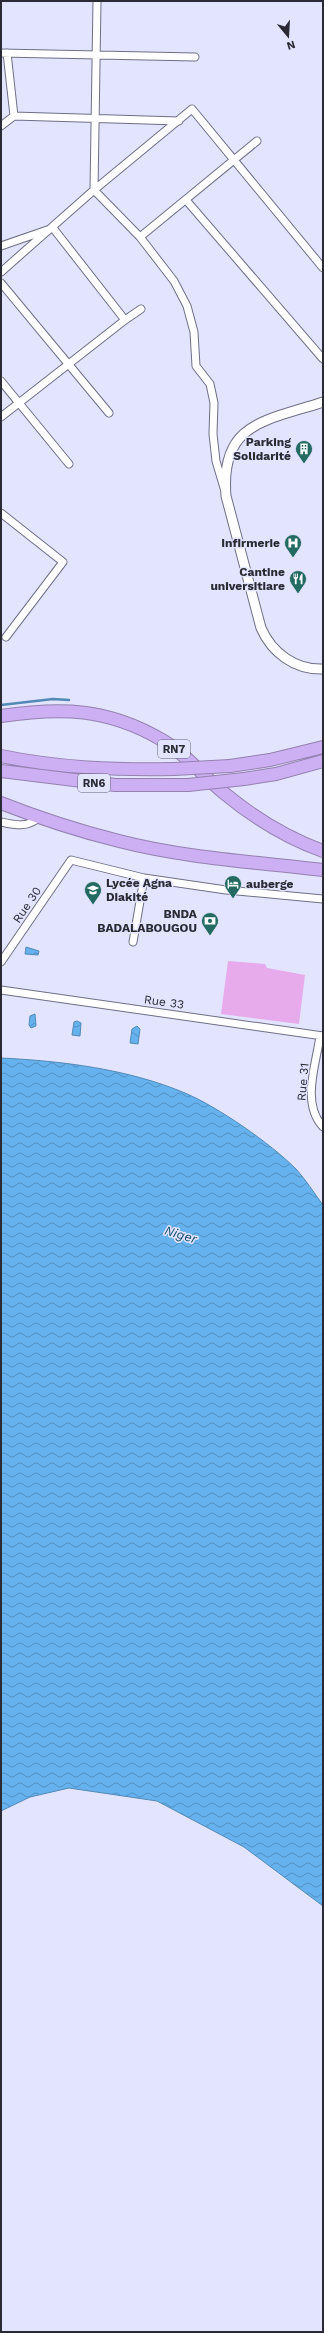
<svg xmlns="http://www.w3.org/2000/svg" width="324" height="2333" font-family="'Work Sans',sans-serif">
<defs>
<pattern id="water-waves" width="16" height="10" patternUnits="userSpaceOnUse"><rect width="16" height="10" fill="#65b2ee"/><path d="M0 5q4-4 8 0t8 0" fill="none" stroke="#5391c2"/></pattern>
</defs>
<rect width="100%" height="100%" fill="#e3e4ff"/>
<path fill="#e7aaeb" d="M228 961 265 964 267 968 305 975 299 1024 221 1014Z"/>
<path fill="url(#water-waves)" stroke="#5389b6" d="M26 947 39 951 38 955 25 954Z
M35 1014 36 1026 31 1028 29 1025 30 1016Z
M77 1021 81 1023 80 1036 72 1035 74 1022Z
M137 1026 140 1029 138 1044 130 1043 132 1029Z
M1 1058C62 1061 128 1069 185 1093 218 1107 270 1143 296 1169 306 1180 314 1193 323 1205V1906L244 1847 157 1801 69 1788 30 1797 1 1811Z"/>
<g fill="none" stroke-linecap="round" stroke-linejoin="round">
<path stroke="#5389b6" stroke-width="2.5" d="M1 705 53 699 69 700"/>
<defs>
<path id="street" d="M97 1 94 190 140 237 174 281 187 306 194 332 196 366 210 384 214 403 213 434 216 461 224 488
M1 53 195 57
M7 53 14 116
M1 126 14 116 179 121
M186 200 323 359
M140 237 257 141
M1 246 53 228 125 320
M1 272 94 190 192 109 323 268
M1 283 109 413
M1 381 69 464
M1 417 125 320 141 309
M1 513 63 562 6 637
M1 822C15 825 27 828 38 818
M133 942 144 878
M1 962 71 860 144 878 226 890 323 899
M1 990 323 1036
M320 1036C316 1065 301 1103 323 1127"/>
<path id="secondary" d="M323 402C266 421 220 422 226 496L261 628C272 653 295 670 323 669"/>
<path id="highway" d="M1 716C61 707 108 708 162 740 185 753 203 776 224 793 253 817 287 838 323 851
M1 756C59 768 115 770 174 769
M230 766 270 760 323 747
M1 771 115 785H188
M244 779 276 774 323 761
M1 803C39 818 79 831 119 841 185 858 255 862 323 870"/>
</defs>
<use href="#street" stroke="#6e6f86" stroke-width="9"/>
<use href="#secondary" stroke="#6e6f86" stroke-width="11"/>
<use href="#highway" stroke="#9481b0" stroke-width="14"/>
<use href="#street" stroke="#fff" stroke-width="7"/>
<use href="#secondary" stroke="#fff" stroke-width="9"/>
<use href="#highway" stroke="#cdb0f3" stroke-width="12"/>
<defs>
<path id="highway-bridge" d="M174 769 230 766
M188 785 244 779"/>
</defs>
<use href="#highway-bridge" stroke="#9481b0" stroke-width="14" stroke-linecap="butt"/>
<use href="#highway-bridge" stroke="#cdb0f3" stroke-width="12"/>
</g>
<defs>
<symbol id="building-pin" viewBox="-11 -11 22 30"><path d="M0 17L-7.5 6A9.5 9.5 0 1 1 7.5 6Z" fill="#236b62" stroke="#e3e4ff"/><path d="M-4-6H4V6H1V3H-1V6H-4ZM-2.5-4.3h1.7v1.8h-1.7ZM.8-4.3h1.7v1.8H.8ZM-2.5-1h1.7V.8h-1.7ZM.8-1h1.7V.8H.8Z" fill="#fff"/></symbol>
<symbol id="hospital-pin" viewBox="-11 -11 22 30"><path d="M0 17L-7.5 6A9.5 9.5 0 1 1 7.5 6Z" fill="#236b62" stroke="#e3e4ff"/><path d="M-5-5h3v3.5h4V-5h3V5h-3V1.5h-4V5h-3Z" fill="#fff"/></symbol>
<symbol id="restaurant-pin" viewBox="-11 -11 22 30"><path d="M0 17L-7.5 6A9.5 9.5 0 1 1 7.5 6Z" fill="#236b62" stroke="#e3e4ff"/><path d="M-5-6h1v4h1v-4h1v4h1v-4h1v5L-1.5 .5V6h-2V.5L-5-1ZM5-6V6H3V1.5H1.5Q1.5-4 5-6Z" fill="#fff"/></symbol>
<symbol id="hotel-pin" viewBox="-11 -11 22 30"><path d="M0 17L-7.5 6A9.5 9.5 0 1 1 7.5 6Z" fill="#236b62" stroke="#e3e4ff"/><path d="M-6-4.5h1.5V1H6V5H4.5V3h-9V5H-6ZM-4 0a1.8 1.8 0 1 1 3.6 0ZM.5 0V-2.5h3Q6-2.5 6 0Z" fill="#fff"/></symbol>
<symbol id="school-pin" viewBox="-11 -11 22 30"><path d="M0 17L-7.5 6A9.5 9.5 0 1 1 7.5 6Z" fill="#236b62" stroke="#e3e4ff"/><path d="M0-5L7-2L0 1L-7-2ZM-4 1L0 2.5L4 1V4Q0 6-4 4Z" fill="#fff"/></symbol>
<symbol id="bank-pin" viewBox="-11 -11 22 30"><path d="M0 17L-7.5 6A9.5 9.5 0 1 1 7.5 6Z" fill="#236b62" stroke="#e3e4ff"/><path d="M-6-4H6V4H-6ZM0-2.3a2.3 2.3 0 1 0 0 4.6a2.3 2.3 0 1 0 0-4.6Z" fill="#fff"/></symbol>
</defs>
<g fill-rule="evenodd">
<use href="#building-pin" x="294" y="439" width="20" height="27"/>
<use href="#hospital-pin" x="283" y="533" width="20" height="27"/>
<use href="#restaurant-pin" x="288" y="569" width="20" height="27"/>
<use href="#hotel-pin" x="223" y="874" width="20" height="27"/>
<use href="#school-pin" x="83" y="880" width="20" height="27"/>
<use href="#bank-pin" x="200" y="911" width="20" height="27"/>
</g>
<g text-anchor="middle" stroke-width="3" stroke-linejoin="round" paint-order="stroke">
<g fill="#e3e4ff" stroke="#626271" stroke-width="1">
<rect x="158" y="740" width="32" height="18" rx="3"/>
<rect x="78" y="774" width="32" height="18" rx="3"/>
</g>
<g font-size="11" font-weight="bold" fill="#2a2a34">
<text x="174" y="753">RN7</text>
<text x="94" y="787">RN6</text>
</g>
<g font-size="12" font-weight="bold" fill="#2a2a34" stroke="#e3e4ff" text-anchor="end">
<text x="291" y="446">Parking<tspan x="291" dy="14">Solidarité</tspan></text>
<text x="280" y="547">Infirmerie</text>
<text x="285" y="576">Cantine<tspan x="285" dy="14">universitiare</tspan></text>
<text x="106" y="887" text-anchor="start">Lycée Agna<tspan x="106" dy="14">Diakité</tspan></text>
<text x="246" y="888" text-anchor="start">auberge</text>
<text x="197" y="918">BNDA<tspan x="197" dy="14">BADALABOUGOU</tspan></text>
</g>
<g font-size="12" fill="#2a2a34" stroke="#e3e4ff">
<text transform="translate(27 905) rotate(-56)" y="4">Rue 30</text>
<text transform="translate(164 1002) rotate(8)" y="4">Rue 33</text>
<text transform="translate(303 1082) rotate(-85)" y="4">Rue 31</text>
</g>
<g font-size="13" font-style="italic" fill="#134c73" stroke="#e3e4ff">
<text transform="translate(181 1234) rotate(17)" y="5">Niger</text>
</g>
</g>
<rect width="324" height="2333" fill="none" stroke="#2a2a34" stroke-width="4"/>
<g transform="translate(288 36) rotate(162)" stroke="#e3e4ff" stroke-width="3" paint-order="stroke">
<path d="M0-3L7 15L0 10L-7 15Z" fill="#2a2a34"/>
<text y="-6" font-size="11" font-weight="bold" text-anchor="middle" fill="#2a2a34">N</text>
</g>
</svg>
